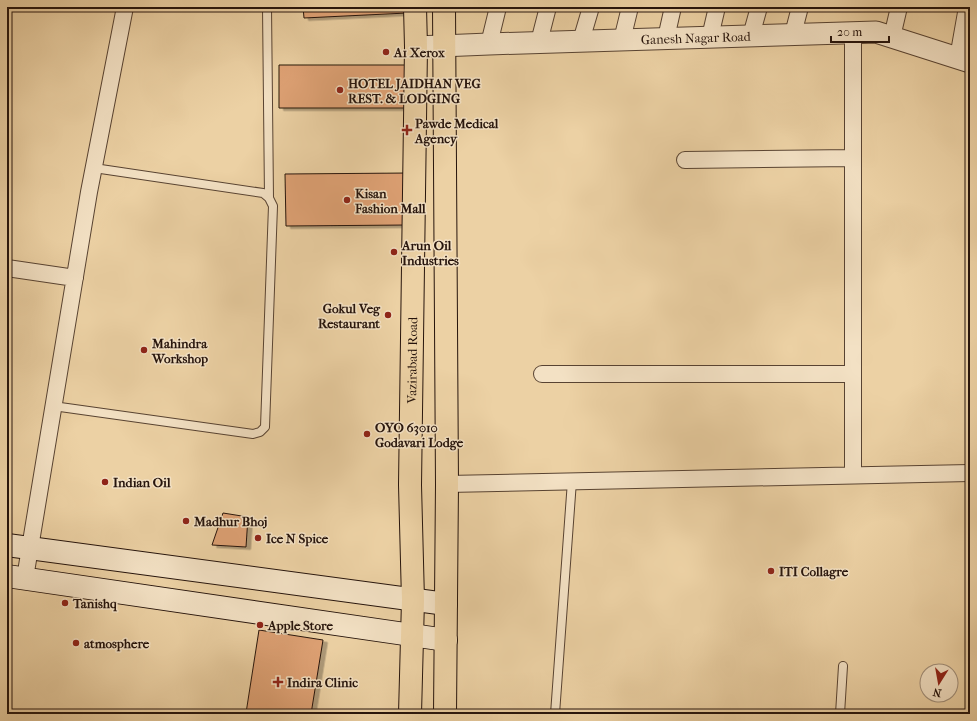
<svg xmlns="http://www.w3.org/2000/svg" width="977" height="721" font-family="'IM FELL French Canon',serif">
<defs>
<filter id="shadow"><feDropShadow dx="4.5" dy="2.5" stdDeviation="0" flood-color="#0004"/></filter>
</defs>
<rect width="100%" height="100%" fill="#ecd1a4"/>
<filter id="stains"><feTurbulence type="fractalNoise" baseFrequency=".005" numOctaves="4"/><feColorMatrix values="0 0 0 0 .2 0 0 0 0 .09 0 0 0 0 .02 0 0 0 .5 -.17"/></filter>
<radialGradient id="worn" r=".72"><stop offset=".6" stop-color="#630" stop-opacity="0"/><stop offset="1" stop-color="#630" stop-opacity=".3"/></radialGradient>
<path fill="#dfa275" stroke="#26140c" filter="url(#shadow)" d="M303 7H406L407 13 304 18Z
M279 65H407V108H279Z
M408 173V225L286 226 285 174Z
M223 513 248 517 246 547 212 545Z
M259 630 323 640 311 714H254L246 713Z"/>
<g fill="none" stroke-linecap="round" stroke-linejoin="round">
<defs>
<path id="service" d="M267 7 269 198
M53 406 253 434 260 432 265 427 273 206 269 198 263 193 94 168
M555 714 572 481
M840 714 843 666"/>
<path id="minor" d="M793 34 800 7
M751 36 759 7
M710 37 717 7
M892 37 899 7
M666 38 673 7
M622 40 630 7
M581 41 591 7
M539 42 548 7
M489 44 498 7
M958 58 967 7
M685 160 853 158
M7 268 75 278
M542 374H852
M853 475V33
M447 484 970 473
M25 578 89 192 125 7"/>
<g id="tertiary">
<path id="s1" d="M416 47 489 44 876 32 970 62"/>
</g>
<path id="secondary" d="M7 545 446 604
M7 576 446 640"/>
<g id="primary">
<path d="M444 7 447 484 445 714"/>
<path id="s2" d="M410 714 413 600 410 485 416 47 415 7"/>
</g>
</defs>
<use href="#service" stroke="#584332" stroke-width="10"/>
<use href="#minor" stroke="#584332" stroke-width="18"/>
<use href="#tertiary" stroke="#584332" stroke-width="23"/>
<use href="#secondary" stroke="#26140c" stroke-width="24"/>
<use href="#primary" stroke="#26140c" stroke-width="24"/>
<use href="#service" stroke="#f3e1c4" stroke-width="8"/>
<use href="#minor" stroke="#f3e1c4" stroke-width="16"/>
<use href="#tertiary" stroke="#f3e1c4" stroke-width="21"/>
<use href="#secondary" stroke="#f3e1c4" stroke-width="22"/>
<use href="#primary" stroke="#ecd1a4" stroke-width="22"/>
</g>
<g fill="#8f2418" stroke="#f3e1c4" stroke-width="1.5">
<circle cx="386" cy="52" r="4"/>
<circle cx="340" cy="90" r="4"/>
<path d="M405 124h4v4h4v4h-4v4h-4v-4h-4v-4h4z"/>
<circle cx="347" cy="200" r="4"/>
<circle cx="394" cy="252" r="4"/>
<circle cx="388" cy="315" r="4"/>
<circle cx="144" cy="350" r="4"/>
<circle cx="367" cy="434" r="4"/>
<circle cx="105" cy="482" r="4"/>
<circle cx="186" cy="521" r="4"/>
<circle cx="258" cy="538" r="4"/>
<circle cx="771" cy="571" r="4"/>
<circle cx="65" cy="603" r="4"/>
<circle cx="260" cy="625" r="4"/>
<circle cx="76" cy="643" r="4"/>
<path d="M276 676h4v4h4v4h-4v4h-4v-4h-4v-4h4z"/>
</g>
<g text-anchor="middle" stroke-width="3" stroke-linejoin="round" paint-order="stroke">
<g font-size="13" fill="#26140c" stroke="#f3e1c4">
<text dy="5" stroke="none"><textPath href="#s1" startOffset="280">Ganesh Nagar Road</textPath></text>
<text dy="5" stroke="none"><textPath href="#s2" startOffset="354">Vazirabad Road</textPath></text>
</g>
<g font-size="13" font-weight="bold" fill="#26140c" stroke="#f3e1c4" text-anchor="start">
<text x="394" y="57">A1 Xerox</text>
<text x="348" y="88">HOTEL JAIDHAN VEG<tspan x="348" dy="15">REST. &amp; LODGING</tspan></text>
<text x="415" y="128">Pawde Medical<tspan x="415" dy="15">Agency</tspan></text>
<text x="355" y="198">Kisan<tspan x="355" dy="15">Fashion Mall</tspan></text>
<text x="402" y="250">Arun Oil<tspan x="402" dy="15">Industries</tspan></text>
<text x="380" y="313" text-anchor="end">Gokul Veg<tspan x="380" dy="15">Restaurant</tspan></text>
<text x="152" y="348">Mahindra<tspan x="152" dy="15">Workshop</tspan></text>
<text x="375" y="432">OYO 63010<tspan x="375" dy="15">Godavari Lodge</tspan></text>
<text x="113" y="487">Indian Oil</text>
<text x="194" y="526">Madhur Bhoj</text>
<text x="266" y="543">Ice N Spice</text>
<text x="779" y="576">ITI Collagre</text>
<text x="73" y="608">Tanishq</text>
<text x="268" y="630">Apple Store</text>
<text x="84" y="648">atmosphere</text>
<text x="287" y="687">Indira Clinic</text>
</g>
</g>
<rect width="977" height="721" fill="none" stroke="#ecd1a4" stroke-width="24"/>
<rect x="8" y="8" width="961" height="705" fill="none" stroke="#26140c" stroke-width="2"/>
<rect x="12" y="12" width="953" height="697" fill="none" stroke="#26140c"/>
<g transform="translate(939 683) rotate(191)"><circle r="19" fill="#f3e1c4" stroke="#a18f7a"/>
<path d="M0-3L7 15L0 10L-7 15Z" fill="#8f2418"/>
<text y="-6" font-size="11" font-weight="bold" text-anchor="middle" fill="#26140c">N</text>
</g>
<path d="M831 36v6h58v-6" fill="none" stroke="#26140c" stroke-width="2"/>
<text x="837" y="36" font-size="12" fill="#26140c" stroke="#f3e1c4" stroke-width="3" paint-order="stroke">20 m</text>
<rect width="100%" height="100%" filter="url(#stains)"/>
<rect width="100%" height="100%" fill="url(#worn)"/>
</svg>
